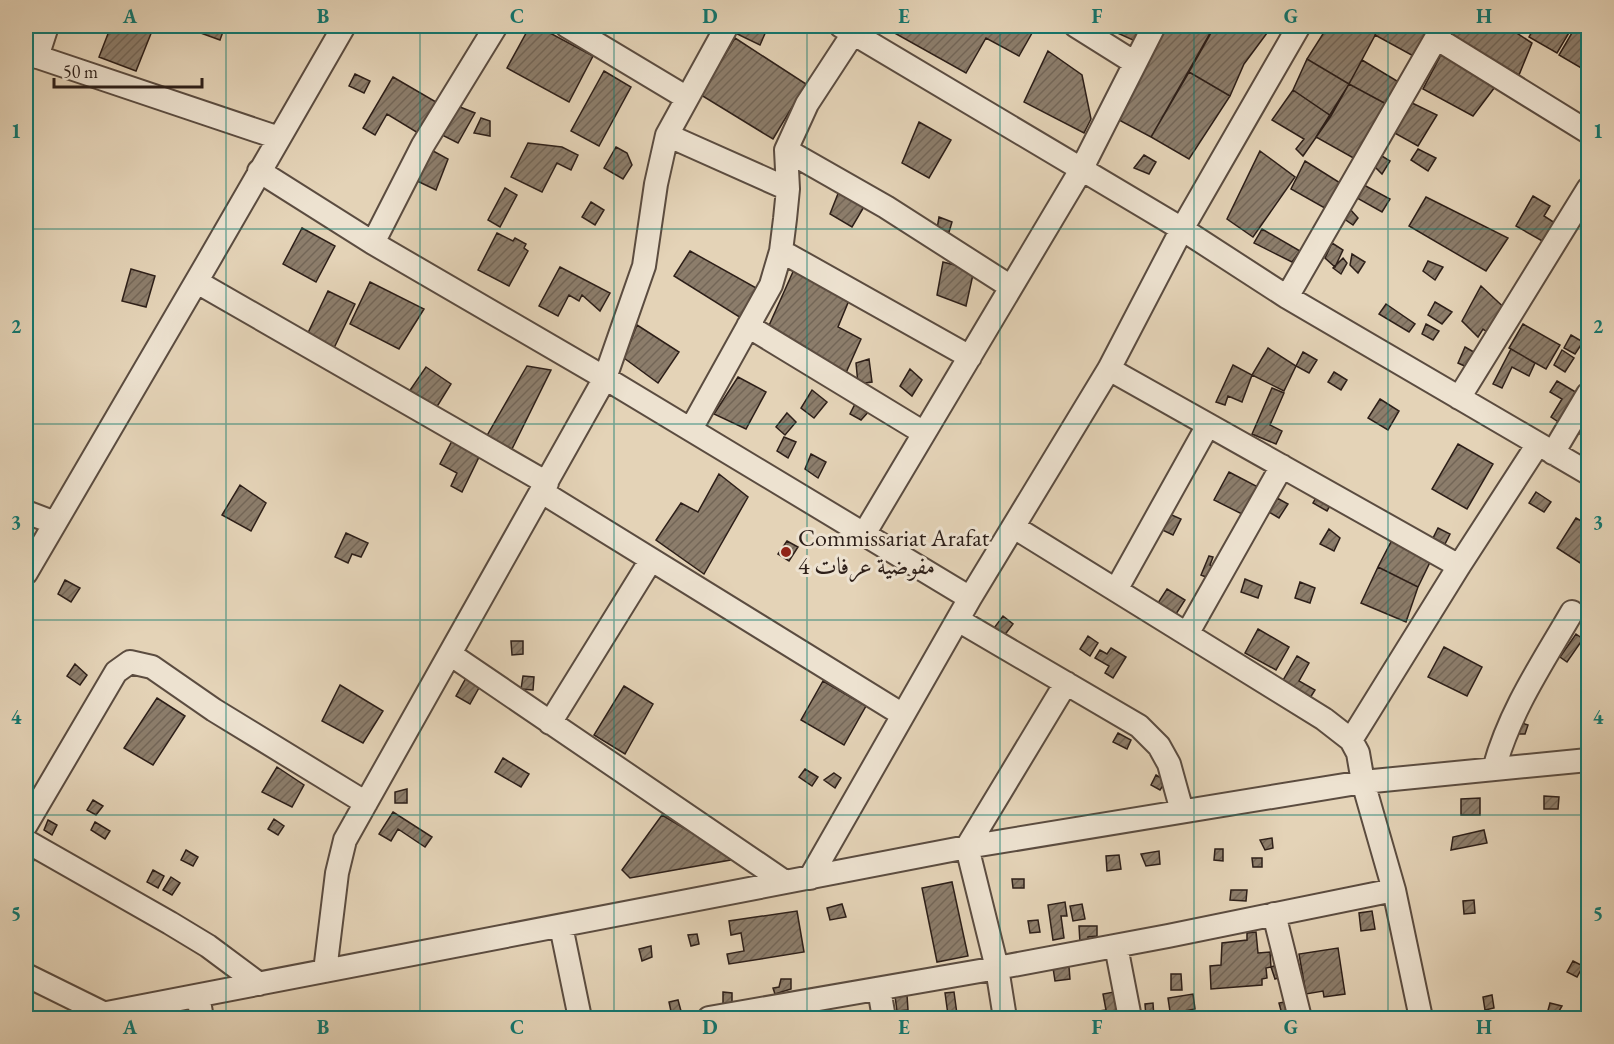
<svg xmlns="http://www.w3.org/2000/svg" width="1614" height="1044" font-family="'EB Garamond',Amiri,serif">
<defs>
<pattern id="building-hatch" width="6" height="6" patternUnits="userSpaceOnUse" patternTransform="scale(1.5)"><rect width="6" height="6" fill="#8c7d6b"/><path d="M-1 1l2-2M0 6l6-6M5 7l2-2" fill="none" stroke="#736657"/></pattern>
</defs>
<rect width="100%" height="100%" fill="#e4d3b7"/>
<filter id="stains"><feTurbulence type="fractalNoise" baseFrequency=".00333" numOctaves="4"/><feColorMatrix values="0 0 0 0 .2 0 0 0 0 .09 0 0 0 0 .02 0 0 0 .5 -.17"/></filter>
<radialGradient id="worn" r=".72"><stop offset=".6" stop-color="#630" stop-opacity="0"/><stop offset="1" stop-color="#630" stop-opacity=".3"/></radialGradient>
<path fill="url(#building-hatch)" stroke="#2d1f19" stroke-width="1.5" d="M111 26H154L136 71 99 57Z
M188 26H225L220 40 187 28Z
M530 26H537L593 56 569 102 507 68Z
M737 26H759L767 29 760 45 733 32Z
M882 26H1036L1019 56 986 38 966 73Z
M1102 26H1137L1135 41Z
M1166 26H1214L1151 137 1117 119Z
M1215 26H1251L1267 33 1244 64 1230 96 1189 72Z
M1251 26H1272L1267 33Z
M1328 26H1380L1349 84 1307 59Z
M1381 26H1436L1417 58 1375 35Z
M1457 26H1506L1532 43 1519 75 1452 38Z
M1535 26H1573L1557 53 1529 37Z
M1576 26H1588V72L1559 55Z
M735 38 806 84 773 139 701 95Z
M1444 49 1498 83 1473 116 1423 89Z
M1048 51 1082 75 1091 119 1084 133 1024 102Z
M1307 59 1349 84 1331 116 1293 90Z
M1362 60 1402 84 1388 105 1349 84Z
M604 71 631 87 599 146 571 131Z
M1189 72 1230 96 1189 159 1151 137Z
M355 74 370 81 364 93 349 86Z
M393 77 436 102 418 133 387 114 375 135 363 128Z
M1349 84 1388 105 1357 160 1316 137Z
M1293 90 1331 116 1303 156 1296 149 1304 139 1272 120Z
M1408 101 1437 115 1418 146 1391 131Z
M455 105 475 113 458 143 440 134Z
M481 118 490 121V136L474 133Z
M919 122 951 140 929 178 902 163Z
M528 143 562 147 578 155 571 170 557 163 542 192 511 177Z
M424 146 448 159 436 190 413 179Z
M616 147 627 153 632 165 623 179 604 168Z
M1418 149 1436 158 1428 171 1411 160Z
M1260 151 1295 177 1253 237 1227 219Z
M1377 153 1390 161 1382 174 1374 166Z
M1144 155 1156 162 1149 174 1134 168Z
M1305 161 1345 186 1330 211 1291 189Z
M1362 184 1390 199 1382 212 1357 198Z
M841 186 868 200 852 227 830 214Z
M505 188 517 195 500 227 488 220Z
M1533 196 1550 206 1544 216 1555 223 1544 242 1516 226Z
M1426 197 1508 238 1486 271 1409 226Z
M591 202 604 210 595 225 582 217Z
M1349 208 1358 218 1353 225 1343 218Z
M939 217 952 222 949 232 937 229Z
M302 228 335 246 316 282 283 264Z
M1262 229 1300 251 1292 262 1254 243Z
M497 233 513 241 515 238 526 244 524 248 528 251 509 286 478 270Z
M1332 243 1343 250 1335 267 1325 258Z
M690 251 758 289 741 318 674 276Z
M1352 254 1365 262 1358 273 1350 265Z
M1343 258 1347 263 1341 274 1333 268Z
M1428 261 1443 267 1435 280 1423 271Z
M943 262 974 270 966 306 937 295Z
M796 265 852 293 838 327 861 339 845 375 767 330Z
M560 267 610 293 600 311 582 295 579 301 569 295 558 316 539 306Z
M131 269 155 276 146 307 122 301Z
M370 282 424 309 399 349 350 324Z
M1481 286 1511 314 1492 336 1483 329 1478 337 1462 321Z
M328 291 355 304 334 348 307 335Z
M1435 302 1452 312 1442 324 1428 315Z
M1386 304 1415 324 1409 332 1379 314Z
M1426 324 1439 331 1433 340 1422 334Z
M1523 324 1560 345 1546 369 1509 348Z
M637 325 679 352 658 383 624 358Z
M1571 335 1583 342 1575 354 1564 348Z
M1465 347 1479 355 1469 368 1458 363Z
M1268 348 1296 366 1284 391 1252 375Z
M1511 349 1535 363 1529 376 1512 367 1502 388 1493 384Z
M1562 350 1574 358 1565 372 1554 365Z
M1303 352 1317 360 1309 373 1296 366Z
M869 359 872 382 858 384 856 363Z
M1233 365 1252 375 1242 402 1228 396 1225 405 1216 402Z
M527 366 551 370 510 453 485 439Z
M426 367 451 384 433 413 406 396Z
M910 369 922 380 912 396 900 386Z
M1334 372 1347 380 1341 390 1328 382Z
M738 377 766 392 746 429 714 414Z
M1557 381 1584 397 1566 427 1551 417 1562 399 1550 392Z
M1272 388 1284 393 1270 425 1282 431 1276 444 1252 434Z
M812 390 827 402 814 418 801 408Z
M1380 399 1399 411 1388 430 1368 418Z
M857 400 870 410 861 420 850 414Z
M787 413 796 422 785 435 776 427Z
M1586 419 1588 420V442L1580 434Z
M784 437 796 442 788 458 777 451Z
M452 441 480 455 462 492 451 486 457 473 440 464Z
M1458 444 1493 464 1467 509 1432 489Z
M811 454 826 462 818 478 805 469Z
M1229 472 1258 487 1244 515 1214 500Z
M719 474 748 497 704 574 656 540 681 503 698 512Z
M240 485 266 503 251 531 222 515Z
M1321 489 1335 497 1327 511 1313 503Z
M1536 492 1551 502 1544 512 1529 503Z
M1277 498 1288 504 1279 518 1269 512Z
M1165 512 1181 519 1173 535 1158 528Z
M1576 518 1588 525V568L1557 548Z
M1438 528 1450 534 1445 544 1433 538Z
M1329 529 1340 538 1334 551 1320 544Z
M346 533 368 543 361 557 352 554 348 563 335 557Z
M1394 536 1433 556 1418 587 1378 567Z
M787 541 798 547 789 561 778 554Z
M1209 556 1213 557 1210 565 1221 569 1216 581 1201 575Z
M1378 567 1418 587 1406 622 1361 603Z
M1245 579 1262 586 1258 598 1241 592Z
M65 580 80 588 71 602 58 594Z
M1300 582 1315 588 1310 603 1295 598Z
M1167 589 1185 600 1176 614 1158 603Z
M1003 616 1013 624 1004 636 994 628Z
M1258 629 1289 647 1276 670 1245 653Z
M1576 634 1583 639 1567 662 1560 657Z
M1088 636 1098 643 1090 656 1080 649Z
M511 641H523V654L512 655Z
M1444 647 1482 667 1467 696 1428 677Z
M1111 648 1126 657 1113 678 1105 673 1109 666 1095 658 1100 650 1107 654Z
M1297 656 1309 663 1299 681 1315 690 1310 698 1282 682Z
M75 664 87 675 80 685 67 676Z
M523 676 534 677 533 690 521 689Z
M466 678 480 686 470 704 456 696Z
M823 681 866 706 844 745 801 720Z
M340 685 383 711 363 743 322 721Z
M624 686 653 704 625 754 594 735Z
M157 698 185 716 153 765 124 748Z
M1516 721 1528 725 1525 734H1511Z
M1118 733 1131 740 1127 749 1113 742Z
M503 758 529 774 521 787 495 772Z
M277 767 304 785 292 807 262 792Z
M805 769 818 777 812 786 799 777Z
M834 773 841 778 835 788 824 780Z
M1156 775 1166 781 1160 790 1151 785Z
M407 789V803H395V792Z
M1544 796 1559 797 1558 809H1544Z
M1480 798V815H1461V799Z
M93 800 103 806 96 815 87 810Z
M393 812 432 837 425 847 398 829 391 841 379 834Z
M662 815 736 859 630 878 622 870Z
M274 819 284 826 278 835 268 829Z
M48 820 57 825 52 835 44 830Z
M95 822 110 831 105 839 91 830Z
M1484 830 1487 843 1451 850 1453 837Z
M1272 838 1273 848 1265 850 1260 840Z
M1215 849H1223V861L1214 860Z
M186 850 198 857 193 866 181 860Z
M1159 851 1160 864 1146 866 1141 854Z
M26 852 35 857 31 868 26 866Z
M1119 855 1121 869 1107 871 1106 856Z
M1252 858H1262V867H1253Z
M153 870 164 876 158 888 147 882Z
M171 877 180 883 172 895 163 890Z
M1012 879H1024V888H1013Z
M952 882 968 956 937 962 922 888Z
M1231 890H1247L1246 901 1230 900Z
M1474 900 1475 913 1464 914 1463 901Z
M1065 902 1067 916H1061L1064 938 1053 940 1048 905Z
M842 904 846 917 830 920 827 908Z
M1082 904 1085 919 1073 921 1070 906Z
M797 911 804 952 729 964 727 954 744 951 741 933 731 935 729 921Z
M1372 911 1375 929 1361 931 1359 913Z
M1038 920 1040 932 1030 933 1028 921Z
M1079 926H1097V936L1088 937V943H1080Z
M1256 932 1258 953 1270 952 1271 967 1266 968 1267 978 1262 979V985L1211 989 1210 966 1221 965 1222 943 1247 940V933Z
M1588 932V950L1582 947Z
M697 934 699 944 691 946 688 935Z
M651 946 652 957 642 961 639 949Z
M1338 948 1345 994 1324 997 1323 991 1306 994 1299 954Z
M1573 961 1583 966 1577 977 1567 972Z
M1280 964 1284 976 1275 979 1271 967Z
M1069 967 1070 979 1055 981 1053 968Z
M1171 974H1181L1182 990H1171Z
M781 979H791V989L775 994 773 988 779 987Z
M1119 991 1125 1018H1094L1093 1012 1106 1010 1103 994Z
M723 992 732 993V1006H723Z
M954 992 957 1014 948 1015 945 993Z
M1193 994 1195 1009 1184 1011 1186 1018H1171L1168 998Z
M907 995 908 1010 897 1011 895 996Z
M1492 995 1494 1008 1485 1010 1483 997Z
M678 1000 681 1011 672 1016 669 1002Z
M1289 1001 1294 1016 1283 1018 1279 1003Z
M1153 1003 1154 1018H1146L1145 1004Z
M1550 1003 1562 1006 1555 1018 1547 1014Z"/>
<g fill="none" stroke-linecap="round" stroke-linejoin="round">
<defs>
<path id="minor" d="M567 26 687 98
M841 26 1182 229 1287 297 1588 473
M1076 26 1135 63
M1436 38 1588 132
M26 53 279 138
M37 57 47 26
M667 135 788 189
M786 150 886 207 1011 287
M259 171 373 243 605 378 970 598
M373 243 423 145 496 26
M781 251 970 357
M197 282 547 483
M1287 297 1443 26
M748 326 924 433
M1109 369 1459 566
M1459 398 1588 189
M691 429 771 285 781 251 785 219 788 189 786 150 807 104 858 26
M1553 453 1588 394
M542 492 903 715
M26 512 55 523
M1014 527 1324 719 1351 740 1358 753 1363 782 1394 890 1421 1018
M864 534 1081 170 1154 26
M26 573C133 391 239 209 344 26
M1116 590 1208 425
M958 620 1139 726 1159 746 1169 764 1182 811
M1187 634 1282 466
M450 654 785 882
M550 723 651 560
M1351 740 1459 566 1538 444
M1494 769C1509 712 1543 662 1572 612
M26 825 116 672 130 662 152 667 214 710 366 803
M26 841 170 923 208 946 259 984
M810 878 970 598 1109 369 1182 229 1299 26
M1274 914 1300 1018
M561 926 580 1018
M1116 946 1130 1018
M325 971 337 873 345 840 605 378 644 266 656 184 667 135 727 26
M26 975 103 1013
M879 989 884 1018
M198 996 202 1018
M81 1018 967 847 1363 782 1588 760
M709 1018 997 968 1168 936 1394 890
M1005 1018 997 968 967 847 1066 683"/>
</defs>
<use href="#minor" stroke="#5b4c40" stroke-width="26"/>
<use href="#minor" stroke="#ede2d0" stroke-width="22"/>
</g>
<path fill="none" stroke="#0f766e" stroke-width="1.5" stroke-opacity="0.55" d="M226 26V1018M420 26V1018M614 26V1018M807 26V1018M1000 26V1018M1194 26V1018M1388 26V1018M26 229H1588M26 424H1588M26 620H1588M26 815H1588"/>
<circle fill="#8f2418" stroke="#ede2d0" stroke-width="2" cx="786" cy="552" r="6"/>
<g text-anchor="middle" stroke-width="6" stroke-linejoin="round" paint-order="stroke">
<g font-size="24" fill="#2d1f19" stroke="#ede2d0" text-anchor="start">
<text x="798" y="546">Commissariat Arafat<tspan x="798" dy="28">4 مفوضية عرفات</tspan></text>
</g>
</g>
<rect width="1614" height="1044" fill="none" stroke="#e4d3b7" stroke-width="66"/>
<path d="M54 78v9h148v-9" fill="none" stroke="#2d1f19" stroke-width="3"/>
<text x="63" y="78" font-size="18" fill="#2d1f19" stroke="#ede2d0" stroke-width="4.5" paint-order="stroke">50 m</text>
<rect x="33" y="33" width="1548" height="978" fill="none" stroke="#0f766e" stroke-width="2"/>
<g font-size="20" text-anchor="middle" font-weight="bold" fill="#0f766e">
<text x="130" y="23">A</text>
<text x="323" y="23">B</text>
<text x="517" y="23">C</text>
<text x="710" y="23">D</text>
<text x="904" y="23">E</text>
<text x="1097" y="23">F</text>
<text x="1291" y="23">G</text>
<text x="1484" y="23">H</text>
<text x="16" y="138">1</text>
<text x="1598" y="138">1</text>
<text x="16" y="333">2</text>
<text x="1598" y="333">2</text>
<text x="16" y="529">3</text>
<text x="1598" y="529">3</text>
<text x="16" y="724">4</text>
<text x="1598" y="724">4</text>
<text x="16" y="920">5</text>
<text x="1598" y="920">5</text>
<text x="130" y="1034">A</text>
<text x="323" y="1034">B</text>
<text x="517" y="1034">C</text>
<text x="710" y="1034">D</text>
<text x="904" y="1034">E</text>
<text x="1097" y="1034">F</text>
<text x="1291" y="1034">G</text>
<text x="1484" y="1034">H</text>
</g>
<rect width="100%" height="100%" filter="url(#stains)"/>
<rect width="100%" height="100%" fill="url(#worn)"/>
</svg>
